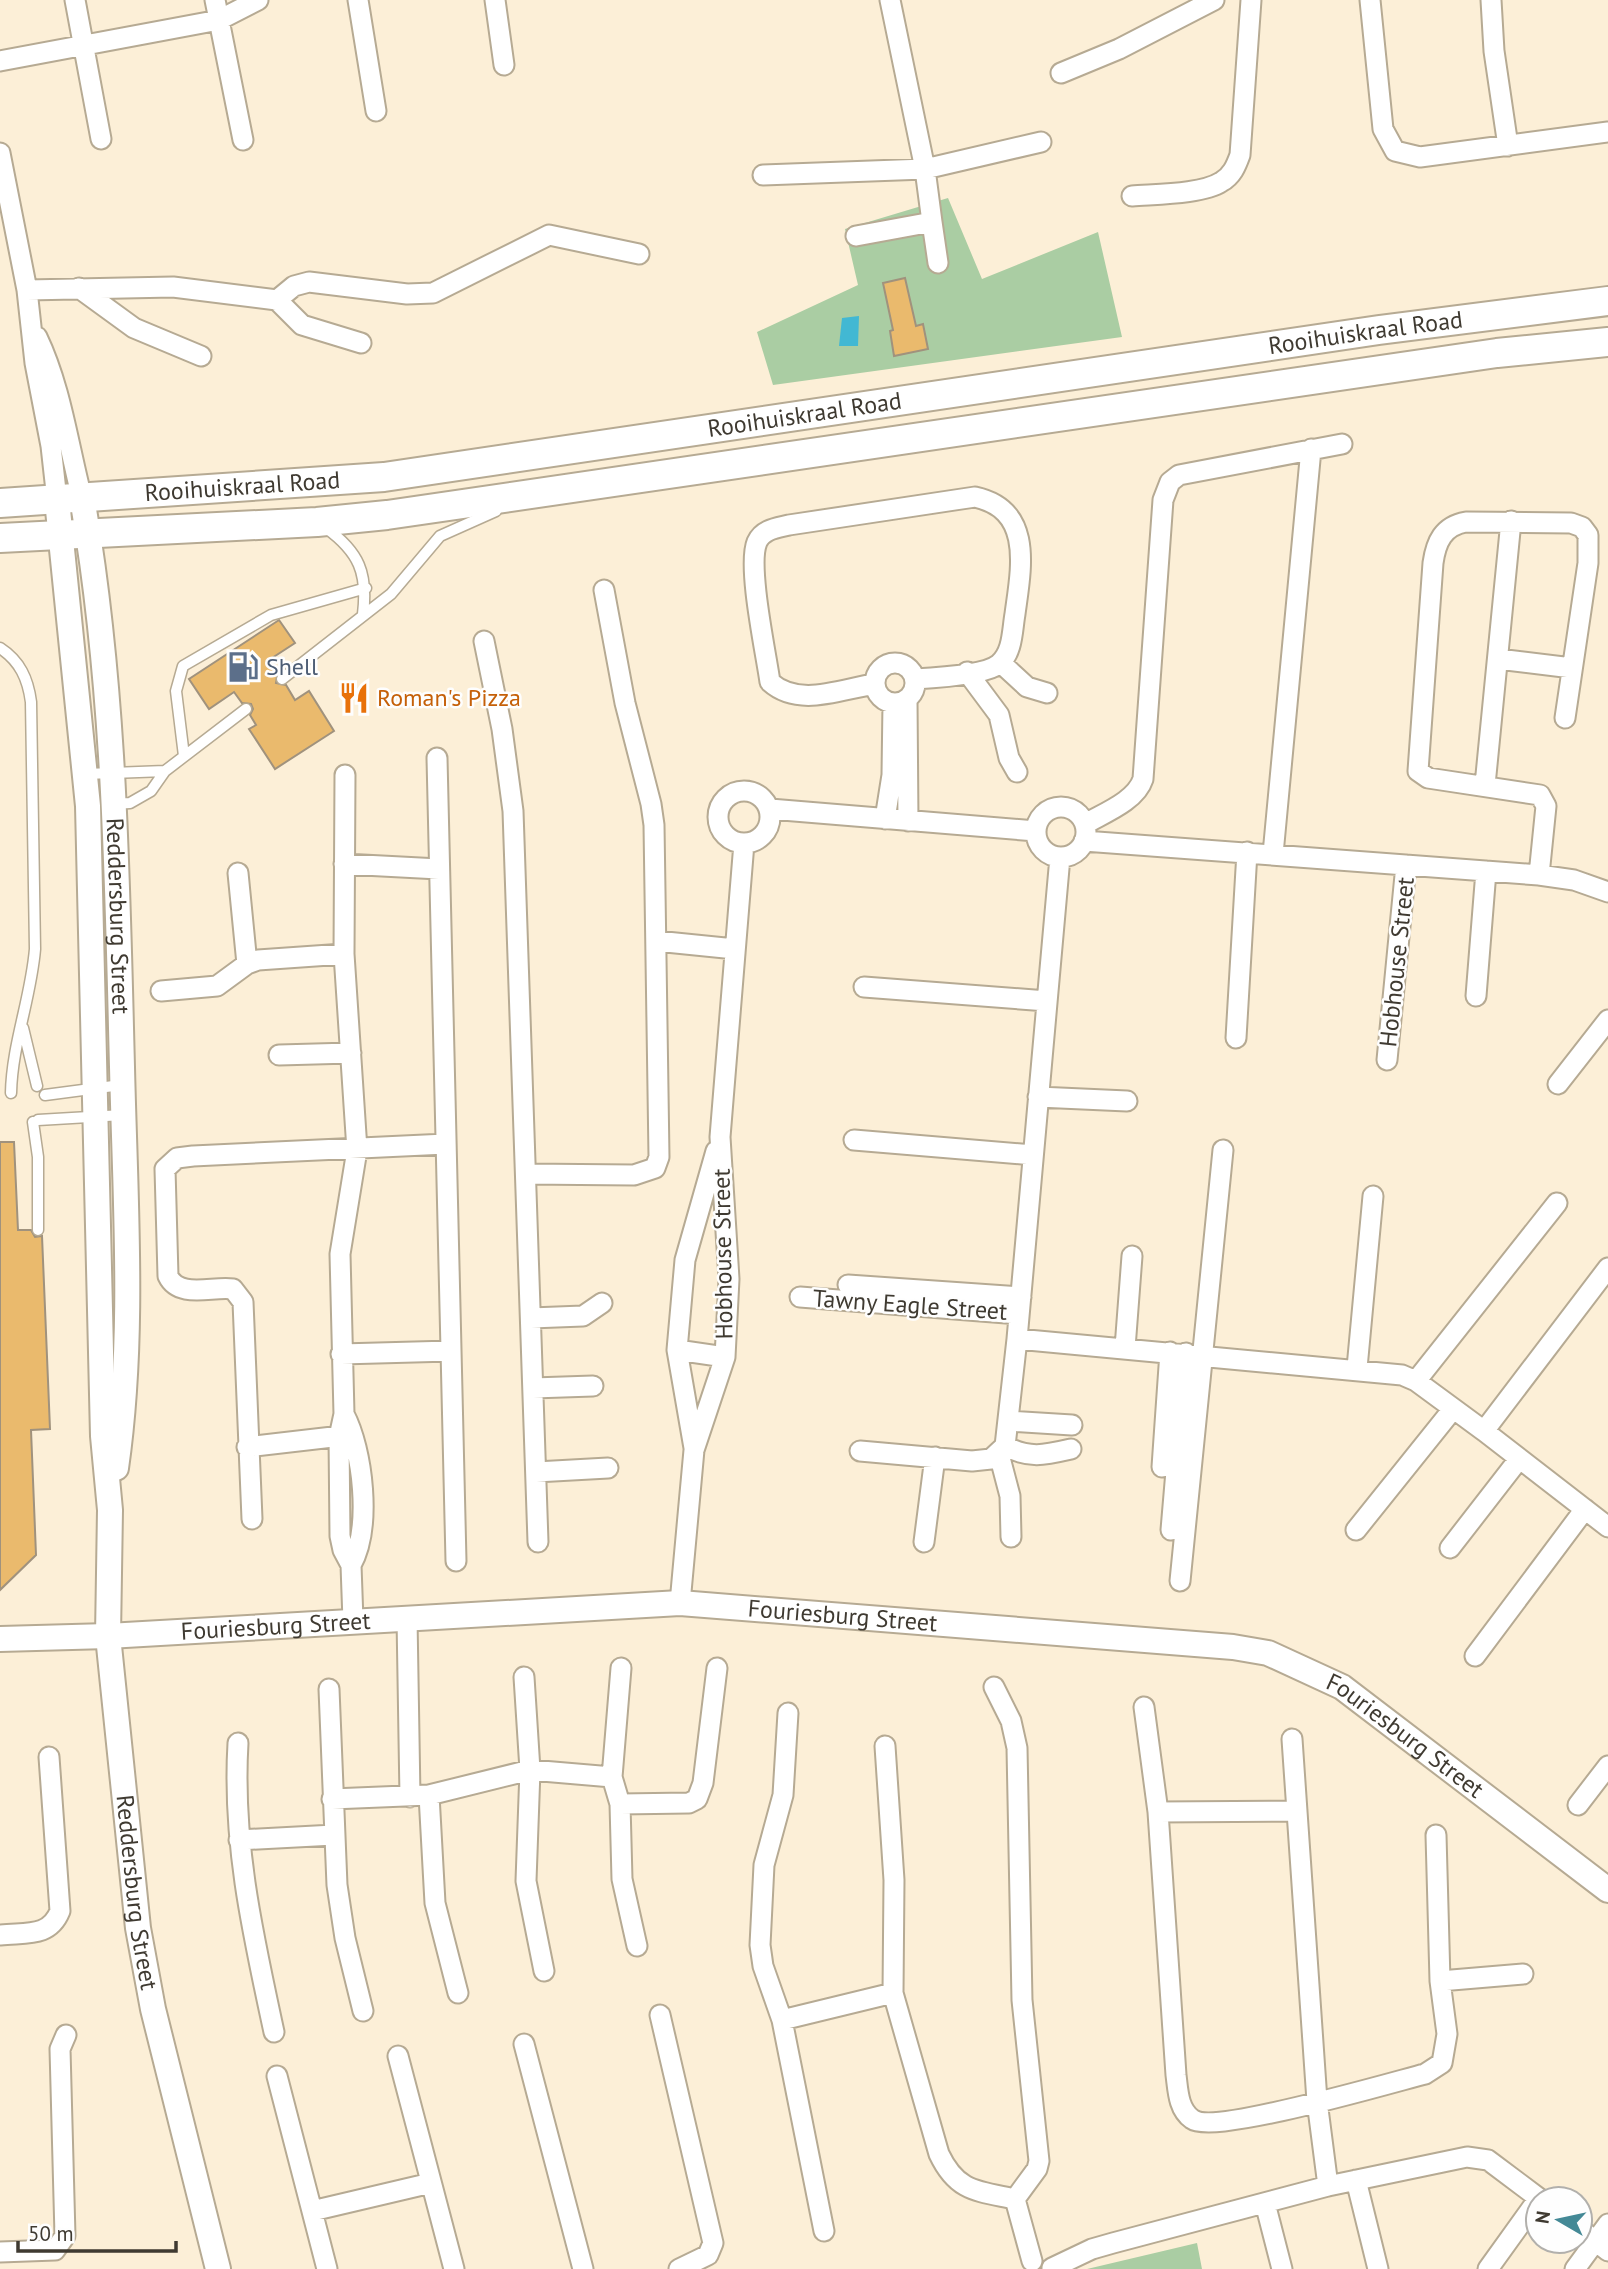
<svg xmlns="http://www.w3.org/2000/svg" width="1608" height="2269" font-family="'PT Sans',sans-serif">
<rect width="100%" height="100%" fill="#fcefd7"/>
<path fill="#aacda3" d="M948 198 982 279 1098 232 1122 337 773 385 757 332 858 285 845 229Z
M1197 2243 1202 2269H1087Z"/>
<path fill="#42b8d3" d="M859 316 858 346H839L842 318Z"/>
<path fill="#eaba6d" stroke="#a0927d" stroke-width="2" d="M905 278 916 326 923 324 928 349 894 356 890 331 893 330 883 283Z
M279 620 295 643 269 660 278 673 276 683 286 685 295 700 309 691 334 731 275 769 249 729 256 725 250 715 253 709 251 704 242 703 234 692 209 709 189 679Z
M0 1142H14L18 1230H31L35 1237 42 1236 50 1429 31 1430 36 1555 0 1590Z"/>
<g fill="none" stroke-linecap="round" stroke-linejoin="round">
<defs>
<path id="service" d="M326 528C359 552 368 573 363 614
M0 648C20 661 28 679 31 702L35 949C31 998 12 1044 11 1093
M282 679 391 594 440 536 496 511
M184 756 176 691 183 666 271 615 366 588
M86 774 165 771
M113 804 130 803 151 791 165 771 246 709
M23 1028 37 1086
M45 1095 121 1085
M38 1120 123 1115
M33 1122 38 1157V1230"/>
<path id="minor" d="M75 0 101 139
M215 0 243 140
M358 0 376 111
M495 0 504 65
M890 0 925 169 932 222
M1370 0 1383 129 1395 151 1420 157 1608 132
M1491 0 1494 51 1508 146
M0 61 219 20 258 0
M1061 73 1119 49 1214 0
M0 153 27 290 35 363 51 446 57 500
M763 175 925 169 1041 142
M1132 196C1155 194 1203 194 1221 182 1232 176 1236 166 1240 155L1251 0
M856 236 932 222 938 263
M79 288 134 328 201 356
M27 290 173 287 277 300 294 286 309 282 407 294 433 293 549 235 639 254
M277 300 302 325 361 343
M37 337C61 387 68 444 82 498
M484 641 502 729 513 811 538 1542
M1498 659 1572 668
M1001 663 1027 687 1047 693
M875 683a20 20 0 1 1 40 0a20 20 0 1 1-40 0Z
M967 672 999 715 1009 758 1017 772
M875 684C841 689 799 708 770 682 766 653 747 566 757 542 763 529 777 528 789 525L975 497C1034 510 1021 569 1015 614 1012 631 1013 652 999 664 986 675 933 678 915 679
M907 699 908 821
M437 758 456 1561
M345 775 344 954 357 1150 340 1254 344 1414 339 1437 340 1536 343 1550 351 1565 353 1621
M1485 785 1511 521
M718 817a26 26 0 1 1 52 0a26 26 0 1 1-52 0Z
M1036 832a25 25 0 1 1 50 0a25 25 0 1 1-50 0Z
M770 809 1036 831
M885 819 892 775 893 703
M1085 824C1104 813 1136 801 1143 779L1163 500 1170 482 1179 475 1342 444
M1084 841 1539 875 1574 880 1608 892
M1273 854 1311 449
M344 864 439 869
M238 873 247 964
M1539 875 1546 806 1540 795 1428 778 1418 771 1433 563C1436 542 1443 526 1466 522L1571 523 1582 527 1588 535V563L1565 718
M656 941 735 949
M864 987 1047 1001
M161 991 217 986 247 964 258 960 344 954
M1476 996 1486 871
M1236 1038 1247 852
M279 1055 351 1053
M1387 1060 1406 865
M1558 1084 1608 1020
M1038 1097 1127 1101
M854 1140 1033 1155
M526 1174 634 1175 655 1168 659 1157 654 825 651 804 625 703 604 590
M848 1285 1021 1297
M800 1297 1019 1314
M531 1318 583 1316 602 1303
M1017 1339 1402 1375 1416 1381 1484 1431 1608 1527
M1125 1348 1132 1256
M677 1350 725 1357
M341 1354 451 1351
M1357 1368 1373 1196
M1416 1381 1557 1203
M533 1388 593 1386
M344 1414C363 1450 372 1528 351 1565
M1009 1421 1072 1425
M1484 1431 1608 1268
M1005 1446C1029 1459 1045 1455 1071 1449
M247 1447 350 1435
M694 1448 677 1350 685 1260 716 1151
M860 1451 972 1461 991 1459 1005 1446 1017 1339 1060 857
M999 1454 1010 1496 1011 1537
M1162 1467 1170 1352
M536 1472 608 1468
M252 1519 243 1302 233 1289C212 1286 179 1299 168 1276L165 1169 177 1158 193 1156 446 1144
M1171 1530 1186 1353
M1356 1530 1453 1409
M924 1542 935 1457
M1450 1548 1519 1459
M1180 1581 1223 1150
M680 1603 694 1450 725 1357 729 1279 720 1137 744 843
M407 1618 410 1797
M1475 1656 1585 1509
M524 1677 530 1770 526 1881 544 1971
M994 1687 1011 1721 1017 1748 1022 2000 1039 2161 1037 2169 1015 2199
M329 1689 337 1885 345 1938 363 2011
M1144 1707 1158 1812 1176 2075C1178 2090 1178 2109 1192 2119 1213 2135 1390 2083 1425 2074L1442 2063 1447 2034 1440 1981 1436 1835
M788 1713 783 1795 764 1865 760 1945 763 1966 782 2020 824 2231
M1292 1739 1317 2101 1328 2186
M238 1743C232 1843 253 1935 274 2032
M885 1746 894 1880 893 1993 939 2154C957 2192 977 2191 1015 2199L1032 2261
M612 1777 621 1668
M429 1795 435 1903 458 1993
M332 1799 429 1795 530 1770 612 1777 620 1804 689 1803 697 1799 703 1783 717 1668
M620 1804 622 1879 637 1946
M1578 1805 1608 1766
M1158 1812 1297 1811
M239 1840 334 1835
M0 1935C26 1932 49 1938 60 1911L49 1757
M1440 1981 1523 1974
M660 2015 713 2243 708 2255 679 2269
M782 2020 893 1993
M524 2044 583 2269
M398 2056 454 2269
M277 2076 327 2269
M1356 2180 1378 2269
M1265 2203 1282 2269
M312 2211 431 2183
M1580 2229 1608 2251
M0 2252 55 2250 65 2236 60 2049 66 2035
M1052 2268 1092 2249 1113 2243 1328 2186 1467 2157 1488 2160 1540 2199
M1488 2269 1539 2198
M1575 2269 1608 2224"/>
<g id="tertiary">
<path id="s1" d="M82 498C115 686 117 876 122 1067 125 1199 135 1336 116 1468"/>
<path id="s2" d="M57 500 88 806 103 1436 110 1510 108 1636 138 1928 153 2009 218 2269"/>
<path id="s3" d="M0 1639 108 1636 680 1603 1233 1647 1268 1653 1342 1687 1608 1890"/>
</g>
<g id="secondary">
<path id="s4" d="M0 503 384 477 1379 330 1608 301"/>
<path d="M0 538 317 522 387 515 1497 353 1608 342"/>
</g>
</defs>
<use href="#service" stroke="#b6aa93" stroke-width="13"/>
<use href="#minor" stroke="#b6aa93" stroke-width="23"/>
<use href="#tertiary" stroke="#b6aa93" stroke-width="28"/>
<use href="#secondary" stroke="#b6aa93" stroke-width="32"/>
<use href="#service" stroke="#fff" stroke-width="10"/>
<use href="#minor" stroke="#fff" stroke-width="19"/>
<use href="#tertiary" stroke="#fff" stroke-width="24"/>
<use href="#secondary" stroke="#fff" stroke-width="28"/>
</g>
<defs>
<symbol id="fuel-bare" viewBox="-9 -9 18 18"><path d="M-5.5-6h7V0h2V4h1.3V-2.5L3-4.5l.8-.8L6-3V5H2.5V1h-1V6h-7ZM-4.2-4.7v3.2H.2V-4.7Z" fill="#5c6f8a" stroke="#fefefe" stroke-width="2.5" paint-order="stroke"/></symbol>
<symbol id="restaurant-bare" viewBox="-9 -9 18 18"><path d="M-5-6h1v4h1v-4h1v4h1v-4h1v5L-1.5 .5V6h-2V.5L-5-1ZM5-6V6H3V1.5H1.5Q1.5-4 5-6Z" fill="#e8710a" stroke="#fefefe" stroke-width="2.5" paint-order="stroke"/></symbol>
</defs>
<g fill-rule="evenodd">
<use href="#fuel-bare" x="221" y="645" width="44" height="44"/>
<use href="#restaurant-bare" x="332" y="676" width="44" height="44"/>
</g>
<g text-anchor="middle" stroke-width="5" stroke-linejoin="round" paint-order="stroke">
<g font-size="24" fill="#3f3a31" stroke="#fefefe">
<text dy="8" stroke="none"><textPath href="#s4" startOffset="1377">Rooihuiskraal Road</textPath></text>
<text dy="8" stroke="none"><textPath href="#s4" startOffset="810">Rooihuiskraal Road</textPath></text>
<text dy="8" stroke="none"><textPath href="#s4" startOffset="243">Rooihuiskraal Road</textPath></text>
<text dy="8" stroke="none"><textPath href="#s1" startOffset="420">Reddersburg Street</textPath></text>
<text transform="translate(1397 962) rotate(-84)" y="8">Hobhouse Street</text>
<text transform="translate(723 1254) rotate(-91)" y="8">Hobhouse Street</text>
<text transform="translate(910 1305) rotate(4)" y="8">Tawny Eagle Street</text>
<text dy="8" stroke="none"><textPath href="#s3" startOffset="844">Fouriesburg Street</textPath></text>
<text dy="8" stroke="none"><textPath href="#s3" startOffset="276">Fouriesburg Street</textPath></text>
<text dy="8" stroke="none"><textPath href="#s3" startOffset="1432">Fouriesburg Street</textPath></text>
<text dy="8" stroke="none"><textPath href="#s2" startOffset="1396">Reddersburg Street</textPath></text>
</g>
<g font-size="24" fill="#4e5e75" stroke="#fefefe" text-anchor="start">
<text x="266" y="675">Shell</text>
</g>
<g font-size="24" fill="#c56008" stroke="#fefefe" text-anchor="start">
<text x="377" y="706">Roman's Pizza</text>
</g>
</g>
<g transform="translate(1559 2220) rotate(279)"><circle r="33" fill="#fefefe" stroke="#b2b0ac" stroke-width="2"/>
<path d="M0-5L12 26L0 18L-12 26Z" fill="#448996"/>
<text y="-10" font-size="19" font-weight="bold" text-anchor="middle" fill="#3f3a31">N</text>
</g>
<path d="M18 2241v10h158v-10" fill="none" stroke="#3f3a31" stroke-width="3.5"/>
<text x="28" y="2241" font-size="21" fill="#3f3a31" stroke="#fefefe" stroke-width="5" paint-order="stroke">50 m</text>
</svg>
